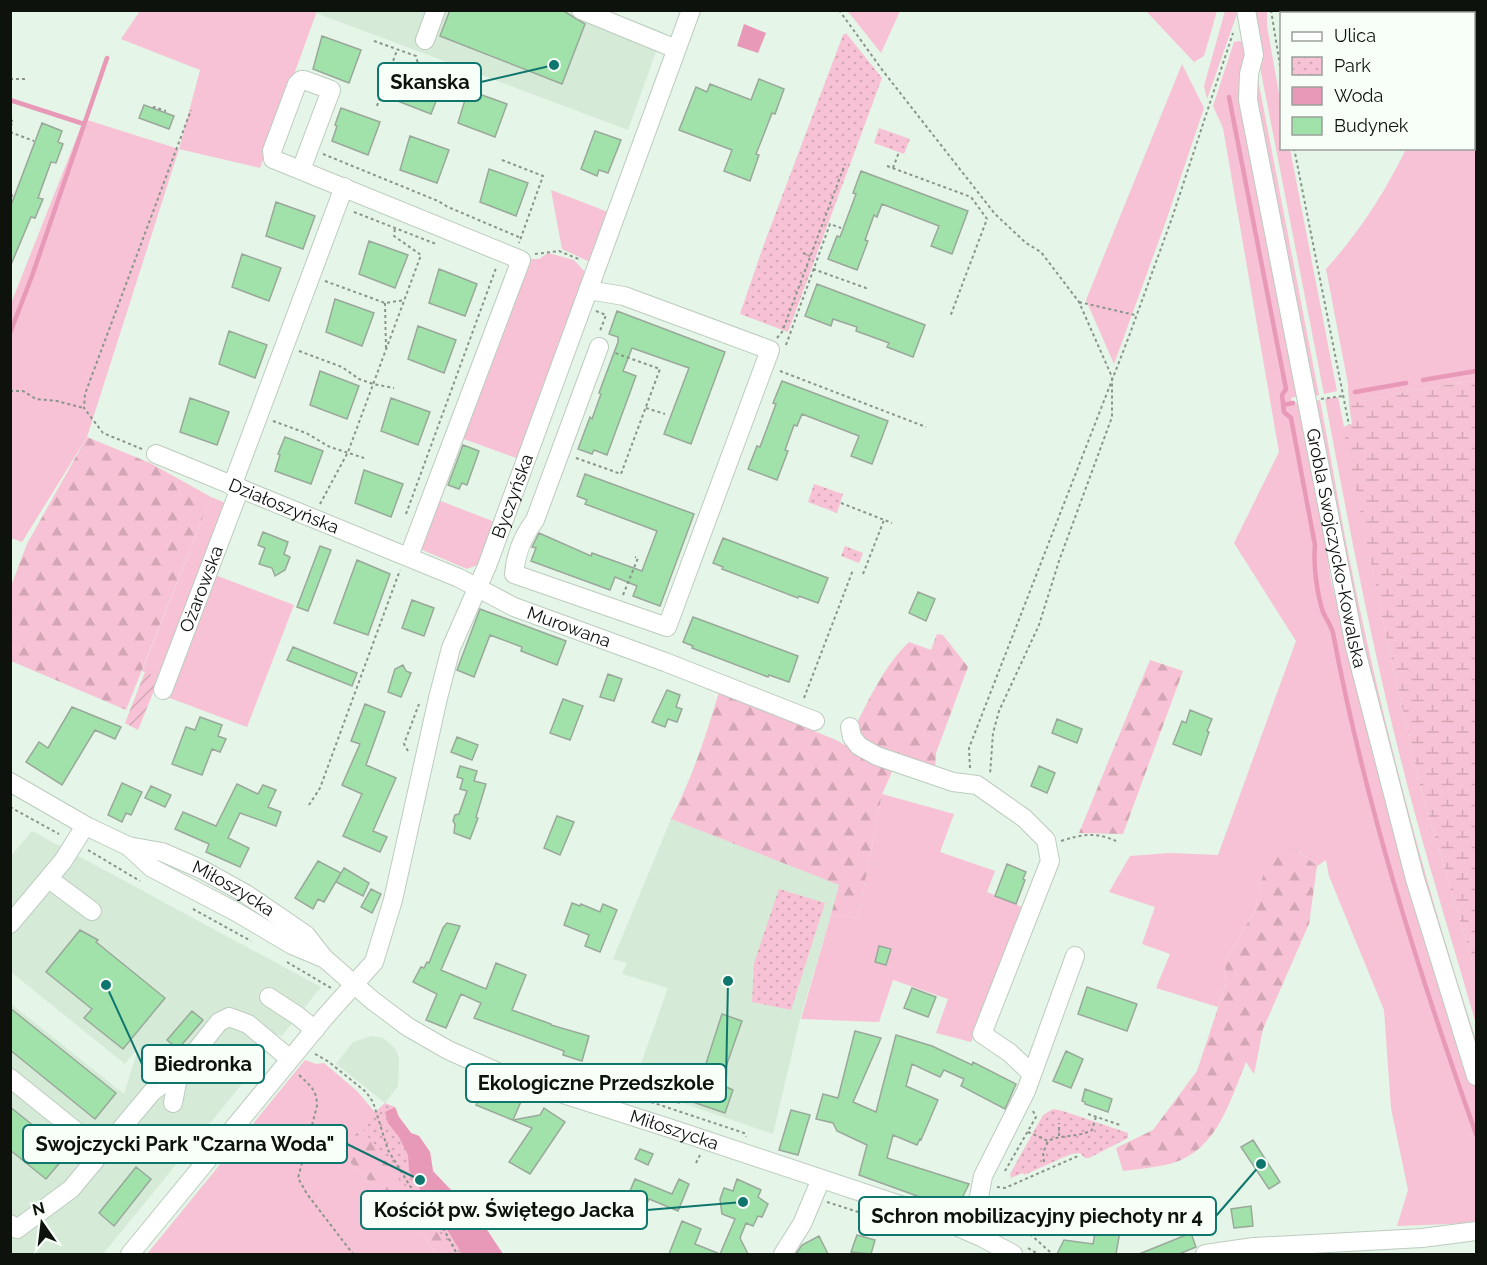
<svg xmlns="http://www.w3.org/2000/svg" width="1487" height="1265" font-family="Raleway,sans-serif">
<defs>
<pattern id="forest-firs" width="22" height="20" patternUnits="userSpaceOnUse" patternTransform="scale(1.5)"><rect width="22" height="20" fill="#f7c2d5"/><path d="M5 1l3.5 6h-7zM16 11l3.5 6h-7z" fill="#d3a6b6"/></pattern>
<pattern id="wetland-marsh" width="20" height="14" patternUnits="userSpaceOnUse" patternTransform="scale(1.5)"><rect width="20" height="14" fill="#f7c2d5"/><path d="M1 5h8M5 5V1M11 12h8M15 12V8" fill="none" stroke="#d3a6b6"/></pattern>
<pattern id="park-dots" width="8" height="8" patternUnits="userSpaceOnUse" patternTransform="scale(1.5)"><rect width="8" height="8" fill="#f7c2d5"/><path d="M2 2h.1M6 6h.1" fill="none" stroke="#d3a6b6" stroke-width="1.8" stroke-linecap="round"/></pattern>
<pattern id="garden-furrows" width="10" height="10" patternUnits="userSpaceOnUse" patternTransform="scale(1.5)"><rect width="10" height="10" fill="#f7c2d5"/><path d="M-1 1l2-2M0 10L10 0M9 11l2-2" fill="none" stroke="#d3a6b6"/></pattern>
</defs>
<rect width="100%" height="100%" fill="#e5f5e7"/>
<path fill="#d5ebd8" d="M317 10 607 11 663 32 628 130 316 13Z
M671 819 840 885 800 1019 773 1134 633 1086 668 988 622 974 627 963 613 959Z
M32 831 321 987 282 1036 272 1033 266 1039 256 1053 259 1063 103 1254H11L10 1003 124 1094 139 1046 125 1064 11 972V856Z
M372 1036 383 1038 395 1048 399 1058 398 1086 385 1103 336 1064 353 1042Z"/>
<path fill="#f7c2d5" d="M140 11H317L260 168 179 149 87 437 22 542 11 538 10 306 84 119 179 149 200 70 121 39Z
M847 11H900L881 53 850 14Z
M1146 11H1217L1204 56 1194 62Z
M1225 11H1238L1207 99 1204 86Z
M1249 11H1267V26L1281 105 1282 148 1290 149 1337 391 1324 394Z
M1468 11H1476V380L1394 394 1349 404 1348 384 1326 269C1359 233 1385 192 1406 149L1474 148V14L1467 13Z
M1239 41 1244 42 1298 396 1291 398 1292 404 1300 403 1329 543C1326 571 1334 601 1348 625L1455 1021 1476 1088V1223L1397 1226 1408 1190 1391 1108 1384 1010 1329 876 1326 860 1317 866 1297 850 1265 867 1255 910 1225 962 1226 984 1218 1007 1156 988 1170 954 1142 944 1155 907 1109 892 1130 856 1170 853 1218 855 1296 641 1234 543 1279 452 1223 128 1213 106 1234 42Z
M1182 64 1204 108 1166 221 1114 364 1086 300Z
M1256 69 1319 395 1310 397 1251 101Z
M551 190 608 212 590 262 562 249Z
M548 253 574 260 586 273 519 459 461 438 526 259H539Z
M1338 397 1385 631 1421 790 1476 974V1024C1456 954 1434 884 1415 814 1378 678 1351 538 1325 399Z
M1320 400C1330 451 1338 502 1348 552 1381 717 1424 881 1476 1040V1063L1433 924 1352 620 1311 402Z
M211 497 228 504 159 678 142 671Z
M438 500 495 522 480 564 467 569 420 549Z
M215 575 294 605 247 727 167 697Z
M882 794 954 814 940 852 995 871 987 892 1029 910 971 1042 936 1033 948 999 893 980 879 1022 801 1019 831 915 858 918Z
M305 1060 316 1064 324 1063 357 1091 378 1116 337 1149 425 1237 435 1254H147Z"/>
<path fill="url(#forest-firs)" d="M87 437 150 463 211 497 126 710 11 661V586L27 544Z
M937 634 943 635 968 667 936 753 935 771C906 763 870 756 855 727 870 697 885 665 909 642L931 650Z
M1150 660 1183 671 1123 834 1079 833Z
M719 692 836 740 892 772 882 794 858 918 831 915 839 885 671 819C692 778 706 736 719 692Z
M1297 850 1317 866 1309 924 1263 1029 1254 1074 1246 1062C1230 1100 1218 1149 1173 1163 1158 1167 1140 1169 1123 1171L1116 1148 1153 1130 1197 1071 1226 984 1225 962 1255 910 1265 866 1274 855Z
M378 1116 462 1254H435L425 1237 337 1149Z"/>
<path fill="url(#wetland-marsh)" d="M1476 380V974L1421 790 1385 631 1343 427 1352 424 1349 404 1394 394Z"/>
<path fill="url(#park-dots)" d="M846 33 882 78 788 332 740 314 764 244 843 35Z
M879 128 910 139 904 154 874 143Z
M814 484 843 494 837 513 808 502Z
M845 546 863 553 859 563 841 556Z
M779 889 825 903 791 1010 752 1002 754 963Z
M385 1103 395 1107 399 1117 411 1133 419 1136 430 1152 433 1171 449 1188 471 1206 503 1254H451L440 1233 360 1126Z
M1053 1109 1063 1111 1128 1133V1138L1089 1158H1085L1080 1153 1071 1154 1024 1175 1023 1173 1011 1178 1010 1174 1043 1115Z"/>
<path fill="url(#garden-furrows)" d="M145 672 159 678 138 730 125 723Z"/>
<path fill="#e899b7" d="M744 24 766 33 758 53 737 46Z
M395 1107 399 1117 411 1133 419 1136 430 1152 433 1171 449 1188 471 1206 503 1254H462L430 1201 416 1184 409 1170 408 1155 399 1137 388 1123 385 1112Z"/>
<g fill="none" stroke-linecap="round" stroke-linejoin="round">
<path stroke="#e899b7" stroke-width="4.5" d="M1229 97 1286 389 1282 395 1284 412 1291 418 1315 545C1313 564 1317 594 1323 612 1326 619 1331 625 1333 633 1365 803 1418 971 1476 1134
M10 100 84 124
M10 333 32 276 107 58
M1423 380 1476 371
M1355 392 1406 383
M1283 405 1293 403"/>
</g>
<path fill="#a1e2ab" stroke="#99a89a" stroke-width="1.5" d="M450 10H562L585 24 562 84 440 36Z
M322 36 361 50 349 83 313 69Z
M405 66 444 81 431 114 395 100Z
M759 79 784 89 775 114 772 113 762 139 756 154 759 155 750 181 724 171 732 150 679 130 696 87 707 92 710 84 751 100Z
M468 90 507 104 495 137 458 123Z
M144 105 174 116 169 129 139 118Z
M341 108 380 122 368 155 332 141 337 126 335 125Z
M42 123 62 131 58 142 63 144 56 163 51 162 38 198 43 199 35 218 31 217 10 267V208Z
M595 131 621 140 608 173 599 170 597 176 581 169Z
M410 136 449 150 437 183 400 170Z
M489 169 528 183 516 216 480 202Z
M861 171 968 211 952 254 931 246 939 226 882 204 877 217 874 215 865 240 868 241 857 270 828 259 837 236 840 237 856 194 853 193Z
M276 202 315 216 303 249 266 236Z
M369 241 408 255 395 288 359 274Z
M242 254 281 268 269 301 232 287Z
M439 269 477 284 465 316 429 303Z
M817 284 925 325 913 357 887 347 889 343 856 331 857 327 833 319 831 326 805 316Z
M335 299 374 313 362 346 326 332Z
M617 311 725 352 691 444 664 434 689 368 632 348 623 371 636 376 607 455 594 450 592 454 578 449 590 417 592 419 601 394 599 393 618 342V337L609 334Z
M418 326 456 340 444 373 408 359Z
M229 331 267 345 255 378 219 364Z
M320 371 359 386 347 419 310 405Z
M782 381 888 421 872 464 851 456 859 436 802 414 797 426 794 425 785 450 788 451 777 480 748 469 757 446 760 447 776 404 773 403Z
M190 398 229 412 217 445 180 432Z
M391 398 430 412 418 445 381 431Z
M285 437 323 451 311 484 275 471 280 455 278 454Z
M463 445 479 451 467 485 462 483 459 489 448 485Z
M364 470 403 484 391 517 355 503Z
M585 474 694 514 660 606 633 596 637 586 615 577 610 590 531 561 536 548 532 547 539 533 591 556 592 553 642 571 657 531 585 504 587 500 577 496Z
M263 532 288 542 284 554 290 557 285 570 275 576 272 568 259 564 265 548 258 545Z
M723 538 828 578 818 603 799 596 798 598 722 569 723 567 713 563Z
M320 546 331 550 308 611 297 607Z
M357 560 390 574 368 635 334 623Z
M918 592 935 599 926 621 909 613Z
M412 600 434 608 424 636 402 628Z
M480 609 566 641 557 665 521 651 522 647 490 635 474 677 457 670Z
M693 617 798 656 789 682 769 675 768 677 692 648 693 646 683 642Z
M293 647 357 673 352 686 287 660Z
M403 665 406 671 411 673 401 697 388 692 395 669Z
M608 674 622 679 614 701 600 697Z
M667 690 680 695 676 707 682 709 677 722 668 719 665 727 652 722Z
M563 699 583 706 570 740 550 733Z
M365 704 385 712 366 765 396 778 373 831 387 837 380 852 343 836 362 794 342 785 360 744 351 741Z
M72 707 121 727 115 739 95 730 62 785 26 762 39 742 48 748Z
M1190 710 1212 719 1207 731 1209 732 1201 755 1173 744 1182 721 1186 723Z
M200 717 222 725 218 736 226 739 220 752 212 749 202 775 172 764 186 727 195 730Z
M1057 719 1082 729 1077 743 1052 733Z
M457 737 478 745 472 760 451 752Z
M460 766 477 771 474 781 486 784 476 817 478 818 470 839 454 833 455 824 453 821 455 815 459 814 467 791 460 789 463 779 457 777Z
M1039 766 1055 773 1047 793 1031 786Z
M122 783 142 792 131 815 126 813 122 822 108 815Z
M237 784 258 794 263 785 276 790 268 807 281 812 276 826 240 813 228 838 249 848 240 867 206 852 209 844 175 829 183 812 216 826Z
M151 786 171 795 165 807 145 798Z
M557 816 574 822 560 855 544 848Z
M318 861 341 873 324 902 318 899 313 909 295 898Z
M1007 864 1026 872 1023 879 1025 880 1016 904 995 896Z
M344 868 369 883 363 896 336 882Z
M371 889 381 894 372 913 361 907Z
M572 903 580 906 581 904 600 912 603 904 617 910 600 952 585 946 589 935 564 925Z
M447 923 460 926 441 970 486 989 496 963 526 975 512 1010 551 1024V1025L589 1036 582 1061 563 1055 564 1051 474 1018 481 1003 461 994 446 1028 426 1020 437 994 413 982 421 967 424 968 427 962 429 963 443 928Z
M80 930 98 940 96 942 165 998 123 1049 84 1018 92 1009 46 972Z
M879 946 891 949 886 965 875 962Z
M1087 987 1137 1004 1127 1031 1078 1014Z
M912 988 936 997 928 1017 904 1008Z
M10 1008 116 1093 95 1119 10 1050Z
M192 1011 203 1020 178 1049 167 1040Z
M722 1014 742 1021 722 1078 726 1080 724 1086 733 1090 725 1113 681 1098 679 1103 659 1096 669 1068 701 1079Z
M855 1031 881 1038 853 1102 876 1112 896 1035 932 1046 972 1065 973 1062 1016 1084 1005 1109 961 1086 964 1079 944 1070 940 1077 912 1064 906 1086 938 1100 921 1140 920 1139 917 1145 893 1135 887 1158 969 1184 956 1210 859 1175 867 1145 837 1131 833 1123 816 1119 823 1094 838 1098Z
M1066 1051 1083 1059 1071 1088 1053 1081Z
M485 1083 523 1097 513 1120 540 1115 544 1108 565 1122 530 1174 509 1162 532 1128 476 1105Z
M1085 1089 1112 1099 1108 1112 1085 1104V1102L1082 1101Z
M10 1107 68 1153 46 1179 10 1150Z
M791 1110 810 1115 798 1155 779 1150Z
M1253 1140 1280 1182 1269 1189 1241 1147Z
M640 1149 653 1154 648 1165 635 1159Z
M136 1167 151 1179 114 1226 99 1213Z
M635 1179 672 1194 679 1179 689 1184 678 1211 649 1199 644 1211 625 1203Z
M737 1179 761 1190 758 1197 768 1204 762 1217 758 1216 753 1226 746 1223 740 1238 748 1254H669L682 1221 701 1229 695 1244 720 1254 735 1219 722 1214 720 1199 724 1188 733 1191Z
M1136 1197 1150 1200 1146 1221 1131 1219Z
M1081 1200 1124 1209 1116 1254H1057L1064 1240 1093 1244 1098 1217 1079 1214Z
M1251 1206 1253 1226 1234 1228 1231 1209Z
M1191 1233 1196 1247 1179 1254H1139Z
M857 1235 875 1240 871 1254 851 1252Z
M819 1236 828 1254H796L802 1245Z"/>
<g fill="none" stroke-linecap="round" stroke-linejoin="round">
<defs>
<g id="minor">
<path d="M581 10 676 49"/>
<path id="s1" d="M1246 10 1254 55 1249 74 1248 100 1355 647 1415 879 1476 1076"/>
<path d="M425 40 436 10"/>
<path d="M301 170 331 90 304 80H301L297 84 272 151 273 159 521 260 409 556"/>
<path d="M588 290 624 296 770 350 667 627 514 574C516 553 522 537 535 520L599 347"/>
<path id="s2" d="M156 454 459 578 514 607 665 662 815 721"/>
<path d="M232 486 344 187"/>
<path id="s3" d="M163 690 240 488"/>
<path d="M850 727 852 737 859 746 877 756 953 782 977 785 1024 818 1046 840 1050 861 982 1034 1010 1053 1032 1074"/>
<path id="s4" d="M10 782 88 827 128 846 162 852 201 869 246 894 306 935 324 958 372 1000 408 1027 448 1050 504 1075 669 1128 933 1216 981 1237 1013 1254"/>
<path d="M128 846 152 868 238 913 292 945 323 958"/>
<path d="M49 879 92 911"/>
<path d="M10 924 63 861 85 826"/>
<path d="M269 997 298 1016 315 1030"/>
<path d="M10 1078 102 1152"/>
<path d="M173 1103 179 1072 219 1022 229 1017 248 1024 290 1059"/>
<path d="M10 1224 17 1229 71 1189 152 1092 179 1072"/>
<path d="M965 1230 979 1197 983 1176 1026 1091 1075 956"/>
<path id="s5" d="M130 1254 325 1017 374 962 393 900 438 698 451 648 487 566 691 10"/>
<path d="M783 1254 802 1224 821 1179"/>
<path d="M1205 1254 1254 1247 1422 1238 1476 1231"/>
</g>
</defs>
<use href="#minor" stroke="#bcccbe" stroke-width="20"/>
<path stroke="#89958a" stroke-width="2" stroke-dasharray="3 3" stroke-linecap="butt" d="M839 10 883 71 995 214 1026 243 1041 252 1079 302 1112 377V417L1059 561 1039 625 999 711 993 733 990 775
M1271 10 1282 78
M374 41 416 56 418 64 457 78
M10 79H26
M377 106 397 50
M153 108 154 107 166 111
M10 120 13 121 10 128
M10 132 34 141
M1294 148 1349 425
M323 154 438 201 448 207 521 238
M502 160 543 176 519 243
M887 166 971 197 987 219 950 317
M893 168 899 152
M10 195 14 196
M354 212 436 244
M803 253 810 256
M535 254 559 251 581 260
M813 269 866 288 869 287
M325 281 385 303 405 300
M1079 302 1135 315
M385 303 386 349
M596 311 606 315 600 331
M777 338 782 332 845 164
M786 345 830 224 841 228
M299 351 342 367 359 379 373 384 394 388
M780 371 926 427
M10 391H23L36 399 57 401 84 408
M1321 399 1343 396
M646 408 665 414
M273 421 306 433 330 447 364 458
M142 449 103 433 84 408 85 394 191 110
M576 458 621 474 660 369 615 353
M841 503 892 523
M320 504 348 452 421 255 394 236 395 228
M406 514 496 268
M863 574 884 520
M623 595 638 558 635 557
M804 698 853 570
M408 751 404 744 419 704
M970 768 969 748 1128 339 1172 218 1233 33
M309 805 320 788 400 570
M10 807 59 834
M1061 841C1083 834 1096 832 1116 841
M88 850 140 881
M193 909 251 941
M287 962 331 988
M315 1054 329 1062 366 1092 373 1102 388 1150 410 1186 442 1226 457 1254
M299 1075C310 1086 317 1089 317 1106L298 1178 307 1194 353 1254
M565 1076 582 1079 744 1133 746 1137
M1088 1114 1120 1125
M1028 1132 1048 1141C1062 1134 1078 1138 1092 1130L1096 1117
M1059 1136V1123
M1044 1162 1043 1153 1048 1141
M696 1163 700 1155
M1005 1171 1036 1117 1033 1111
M997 1187 1005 1188 1078 1156
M827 1202 877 1218H885
M1030 1234 1051 1253
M1028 1248 1038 1254"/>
<use href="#minor" stroke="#fff" stroke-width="18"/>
</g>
<g text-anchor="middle" stroke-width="4.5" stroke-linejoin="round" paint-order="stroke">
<g font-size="18" fill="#0d120d" stroke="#f8fff9">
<text dy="6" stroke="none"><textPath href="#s5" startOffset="868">Byczyńska</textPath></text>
<text dy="6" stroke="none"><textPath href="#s2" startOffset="138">Działoszyńska</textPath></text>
<text dy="6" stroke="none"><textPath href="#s1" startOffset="548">Grobla Swojczycko-Kowalska</textPath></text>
<text dy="6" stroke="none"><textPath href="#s3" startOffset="108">Ożarowska</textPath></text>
<text dy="6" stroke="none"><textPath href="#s2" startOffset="448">Murowana</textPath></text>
<text dy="6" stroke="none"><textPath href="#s4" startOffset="249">Miłoszycka</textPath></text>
<text dy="6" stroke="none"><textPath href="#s4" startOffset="760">Miłoszycka</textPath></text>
</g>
</g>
<path fill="none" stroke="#0f766e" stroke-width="2" d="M554 65L481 82M106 985L142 1064M728 981L726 1083M420 1180L347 1144M743 1202L647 1210M1261 1164L1216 1216"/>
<g fill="#0f766e" stroke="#f8fff9" stroke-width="2">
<circle cx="554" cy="65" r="6"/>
<circle cx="106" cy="985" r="6"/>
<circle cx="728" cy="981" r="6"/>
<circle cx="420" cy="1180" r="6"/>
<circle cx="743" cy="1202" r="6"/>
<circle cx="1261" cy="1164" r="6"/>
</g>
<g fill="#f8fff9" stroke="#0f766e" stroke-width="2">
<rect x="378" y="63" width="103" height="38" rx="6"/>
<rect x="142" y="1045" width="122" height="38" rx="6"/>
<rect x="466" y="1064" width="260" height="38" rx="6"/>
<rect x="23" y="1125" width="324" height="38" rx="6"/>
<rect x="361" y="1191" width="286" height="38" rx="6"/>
<rect x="859" y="1197" width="357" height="38" rx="6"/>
</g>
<g font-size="20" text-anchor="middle" font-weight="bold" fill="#0d120d">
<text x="430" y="89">Skanska</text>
<text x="203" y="1071">Biedronka</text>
<text x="596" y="1090">Ekologiczne Przedszkole</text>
<text x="185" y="1151">Swojczycki Park "Czarna Woda"</text>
<text x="504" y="1217">Kościół pw. Świętego Jacka</text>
<text x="1037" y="1223">Schron mobilizacyjny piechoty nr 4</text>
</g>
<rect width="1487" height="1265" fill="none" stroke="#0d120d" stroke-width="24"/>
<rect x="1280" y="12" width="195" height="138" fill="#f8fff9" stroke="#9aa09b" stroke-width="1.5"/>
<rect x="1292" y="32" width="30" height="9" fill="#ffffff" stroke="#9aa09b" stroke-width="1.5"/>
<text x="1334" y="42" font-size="18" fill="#0d120d">Ulica</text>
<rect x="1292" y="57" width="30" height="18" fill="url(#park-dots)" stroke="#9aa09b" stroke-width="1.5"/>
<text x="1334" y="72" font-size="18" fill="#0d120d">Park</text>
<rect x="1292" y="87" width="30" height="18" fill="#e899b7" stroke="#9aa09b" stroke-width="1.5"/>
<text x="1334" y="102" font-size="18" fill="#0d120d">Woda</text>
<rect x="1292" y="117" width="30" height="18" fill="#a1e2ab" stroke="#9aa09b" stroke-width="1.5"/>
<text x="1334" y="132" font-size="18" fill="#0d120d">Budynek</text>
<g transform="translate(42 1223) rotate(346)" stroke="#f8fff9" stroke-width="4.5" paint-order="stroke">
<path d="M0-4.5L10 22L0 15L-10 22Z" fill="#0d120d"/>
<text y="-9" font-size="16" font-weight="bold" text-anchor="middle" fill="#0d120d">N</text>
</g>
</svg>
